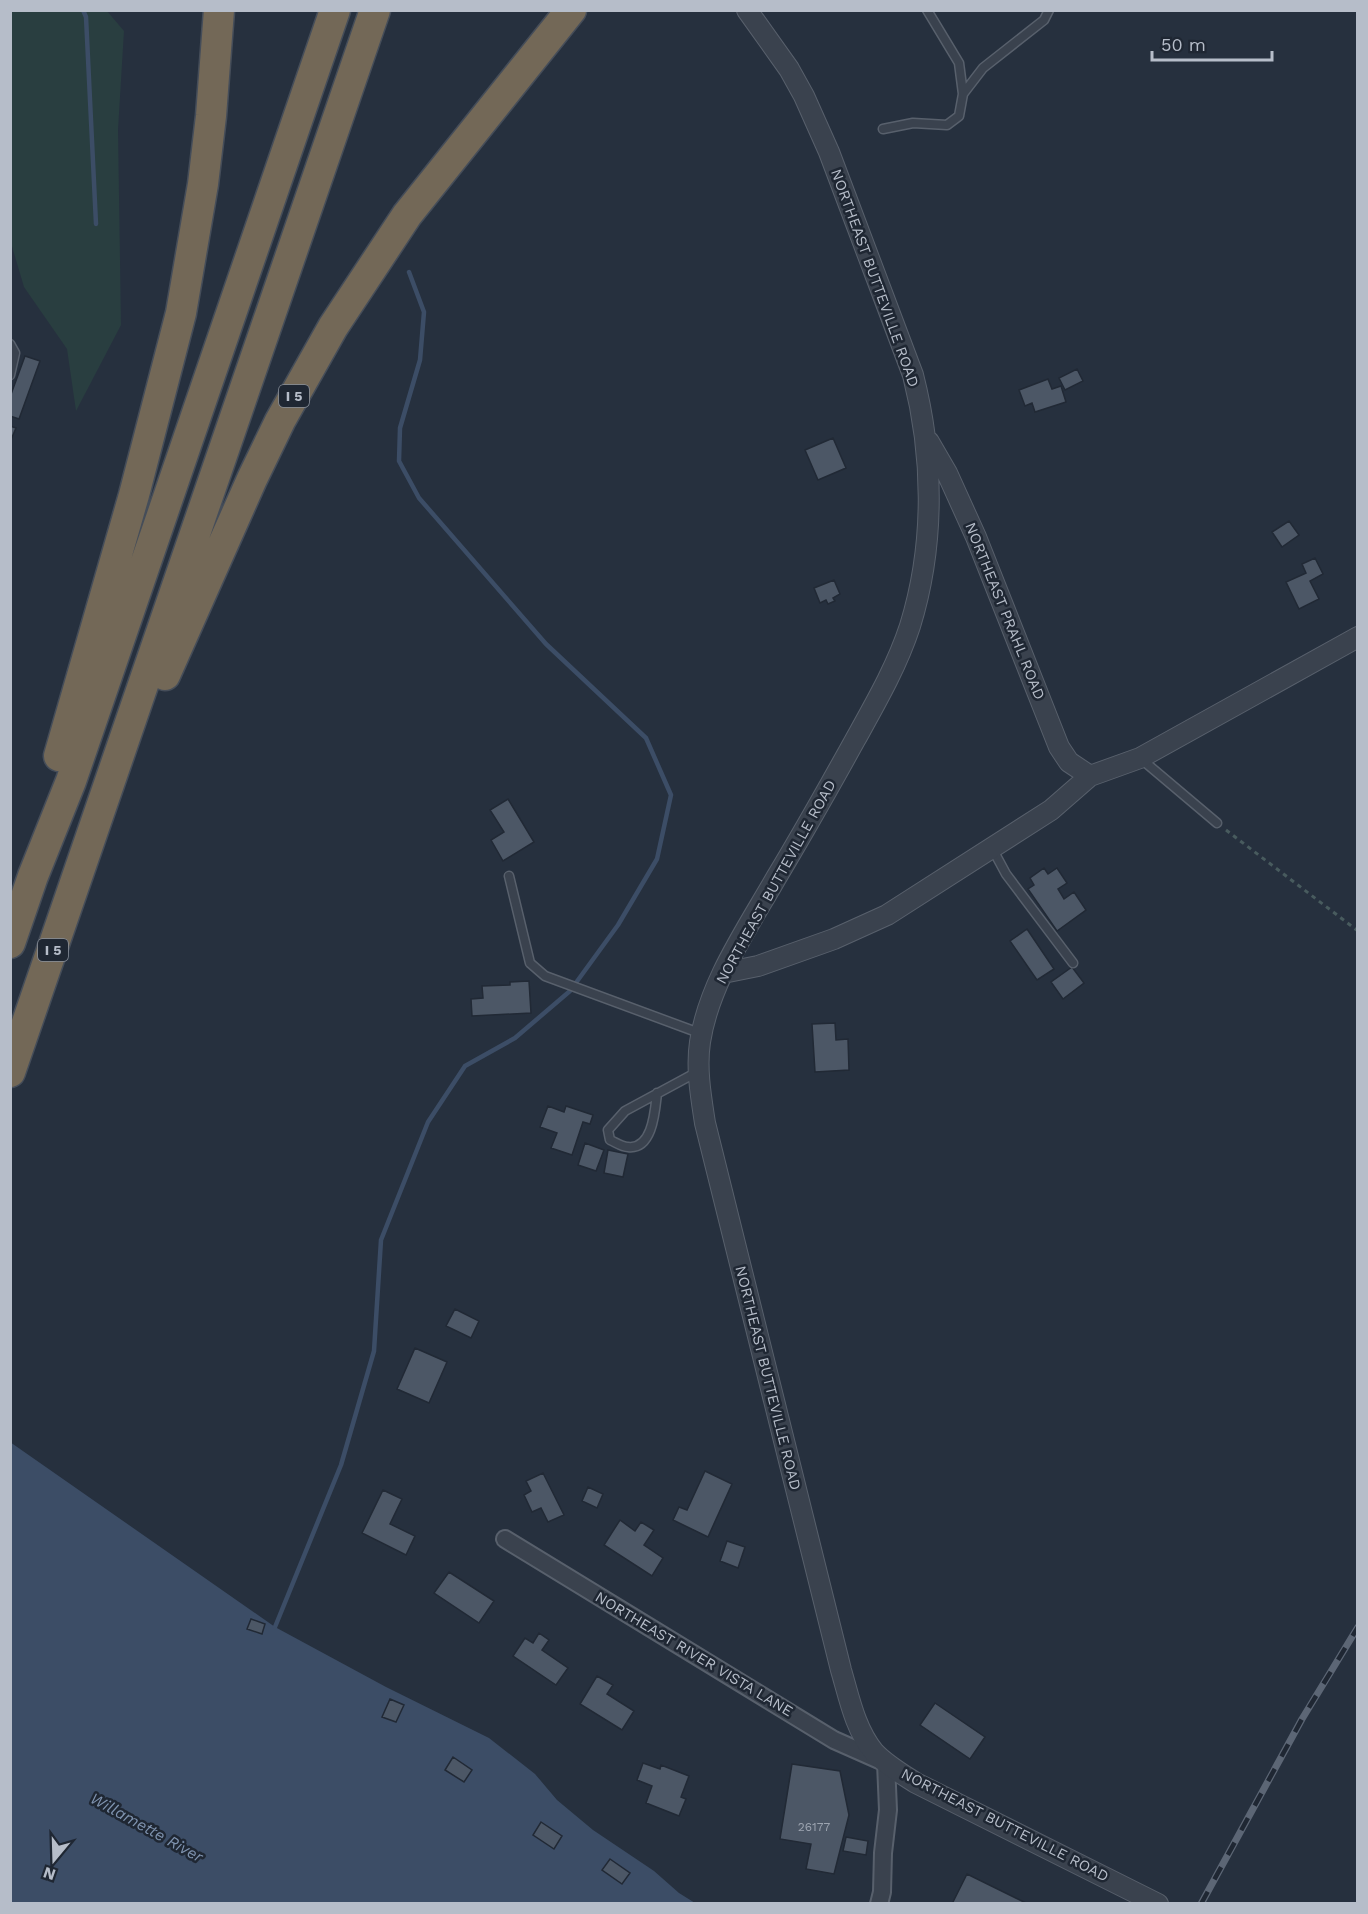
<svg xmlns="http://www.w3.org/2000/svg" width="1368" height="1914" font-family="'Work Sans',sans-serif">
<rect width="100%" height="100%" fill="#26303e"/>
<path fill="#293e40" d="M11 10 107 11 124 31 118 130 121 325 76 411 67 349 24 287 11 243Z"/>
<path fill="#3c4d66" d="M10 1442 275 1627 386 1687 489 1738 535 1774 557 1800 593 1830 654 1871 679 1893 695 1903H11Z"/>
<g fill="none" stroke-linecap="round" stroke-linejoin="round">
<path stroke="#3c4d66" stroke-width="4.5" d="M83 10 86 17 96 224
M275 1627 341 1465 374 1351 381 1240 428 1122 465 1066 515 1038 570 991 618 925 657 859 671 795 646 738 546 644 419 498 399 461 400 428 420 360 424 312 409 272"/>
</g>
<path fill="#4c5766" stroke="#212935" stroke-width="1.5" d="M25 356 40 361 19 419 10 416V397Z
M1077 369 1083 381 1065 390 1059 378Z
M1048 379 1052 389 1061 386 1066 402 1035 412 1032 403 1025 406 1019 390Z
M10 426 16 428 10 442Z
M833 438 846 468 818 480 805 450Z
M1289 521 1299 535 1282 547 1272 532Z
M1315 558 1323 574 1310 581 1319 599 1299 609 1286 582 1306 573 1302 564Z
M834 580 840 594 833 598 835 601 828 604 826 600 820 603 814 588Z
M508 799 534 842 503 861 491 840 504 832 490 810Z
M1044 868 1048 874 1057 868 1067 883 1058 889 1064 899 1074 892 1086 910 1057 931 1028 889 1034 885 1030 878Z
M1027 929 1054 969 1037 980 1010 941Z
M1072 967 1084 983 1063 999 1051 982Z
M529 981 531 1013 472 1016 471 999 483 998 482 986 510 985V982Z
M835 1023 836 1040 848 1039 849 1070 815 1072 812 1024Z
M548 1106 564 1112 566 1106 593 1115 590 1124 583 1122 572 1155 551 1148 557 1133 540 1127Z
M585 1143 604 1150 596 1171 578 1165Z
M608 1150 628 1154 623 1177 604 1173Z
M455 1309 479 1321 471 1338 446 1326Z
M415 1348 447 1362 429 1403 397 1389Z
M705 1471 732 1484 708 1537 673 1520 679 1507 687 1510Z
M543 1473 564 1515 548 1522 541 1508 532 1512 524 1495 531 1491 526 1481Z
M588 1487 603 1494 597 1508 582 1501Z
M383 1490 402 1499 390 1524 415 1536 406 1555 362 1533Z
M620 1520 635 1531 641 1522 654 1530 644 1545 663 1558 652 1576 604 1545Z
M727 1541 745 1547 738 1568 720 1561Z
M449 1572 494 1601 479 1623 434 1593Z
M251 1619 265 1624 262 1634 247 1629Z
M539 1633 549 1640 542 1650 568 1668 556 1685 513 1656 525 1638 533 1643Z
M597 1676 613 1685 607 1694 634 1711 622 1730 580 1704Z
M390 1699 404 1705 396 1722 382 1717Z
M935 1703 985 1737 970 1759 920 1725Z
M453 1757 472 1770 464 1782 445 1770Z
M643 1763 660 1769 661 1765 689 1776 681 1797 686 1799 679 1816 646 1803 652 1786 637 1780Z
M792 1764 840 1771 849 1815 834 1874 806 1869 811 1844 780 1839Z
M541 1822 562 1836 554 1849 533 1835Z
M846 1837 868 1841 866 1855 843 1851Z
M610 1859 630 1873 622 1884 602 1870Z
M967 1874 1028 1904H952Z"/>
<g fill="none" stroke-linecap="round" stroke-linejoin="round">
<defs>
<path id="service" d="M963 94 983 68 1044 20 1049 10
M883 129 913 123 947 125 959 116 963 94 959 63 927 10
M10 344 15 353 10 375
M1140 758 1217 823
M992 848 1006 874 1073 963
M509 876 530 963 545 976 702 1034
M657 1093C655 1110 653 1150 628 1147 622 1147 615 1142 610 1140L608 1130 625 1111 699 1071"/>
<path id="minor" d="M505 1539 834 1740 886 1763 888 1810 883 1853 882 1892 879 1904"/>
<path id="tertiary" d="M747 10 789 69 804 96 829 152 913 375C934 457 935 545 910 626 897 666 875 704 855 740 829 787 803 833 776 878 747 929 709 983 700 1042 696 1069 701 1097 705 1123L841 1670C849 1697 855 1729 874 1752 886 1765 902 1774 916 1783L1158 1904
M929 442 947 473 976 537 1059 747 1069 762 1090 776
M723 973 758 966 834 939 887 915 1051 810 1090 776 1140 758 1358 637"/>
<path id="motorway" d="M165 675 252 479 280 421 333 327 407 215 571 10
M59 756 134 495 181 313 203 184 211 116 219 10
M10 943 33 876 71 781 335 10
M10 1072 375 10"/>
</defs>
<use href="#service" stroke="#58606c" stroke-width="11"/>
<use href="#minor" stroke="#58606c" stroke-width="20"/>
<use href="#tertiary" stroke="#58606c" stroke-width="22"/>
<use href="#motorway" stroke="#454d59" stroke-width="33"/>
<path stroke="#485b5e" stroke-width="3" stroke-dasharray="4.5 4.5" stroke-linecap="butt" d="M1226 830 1358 931"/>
<use href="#service" stroke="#3a424e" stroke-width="8"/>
<use href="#minor" stroke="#3a424e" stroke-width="16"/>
<use href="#tertiary" stroke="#3a424e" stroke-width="20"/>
<use href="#motorway" stroke="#736857" stroke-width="30"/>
<defs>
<path id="rail" d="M1201 1904 1302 1719 1358 1627"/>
</defs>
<use href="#rail" stroke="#5c6675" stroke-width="7"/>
<use href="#rail" stroke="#1f2733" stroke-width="4.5" stroke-dasharray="14" stroke-linecap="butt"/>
</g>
<g text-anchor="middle" stroke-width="5" stroke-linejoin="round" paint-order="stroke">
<g font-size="12" fill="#9ca4b0">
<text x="814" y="1831">26177</text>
</g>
<g fill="#1f2733" stroke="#89909c" stroke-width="1.5">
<rect x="279" y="385" width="30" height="22" rx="4.5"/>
<rect x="38" y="939" width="30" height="22" rx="4.5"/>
</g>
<g font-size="14" font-weight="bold" fill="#b6bdc9">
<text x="294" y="401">I 5</text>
<text x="53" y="955">I 5</text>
</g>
<g font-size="15" fill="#b6bdc9" stroke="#1f2733">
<text transform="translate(875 278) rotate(70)" y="5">NORTHEAST BUTTEVILLE ROAD</text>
<text transform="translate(1005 611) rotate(68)" y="5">NORTHEAST PRAHL ROAD</text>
<text transform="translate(776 882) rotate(-61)" y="5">NORTHEAST BUTTEVILLE ROAD</text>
<text transform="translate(768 1378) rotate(76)" y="5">NORTHEAST BUTTEVILLE ROAD</text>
<text transform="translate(694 1654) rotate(31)" y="5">NORTHEAST RIVER VISTA LANE</text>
<text transform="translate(1005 1825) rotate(27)" y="5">NORTHEAST BUTTEVILLE ROAD</text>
</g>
<g font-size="16" font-style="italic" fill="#7f93af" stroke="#1f2733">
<text transform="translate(147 1827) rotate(29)" y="6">Willamette River</text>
</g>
</g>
<rect width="1368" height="1914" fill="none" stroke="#b6bdc9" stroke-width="24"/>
<g transform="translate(54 1860) rotate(199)" stroke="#1f2733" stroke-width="4.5" paint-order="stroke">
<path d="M0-4.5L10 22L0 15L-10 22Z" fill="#b6bdc9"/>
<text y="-9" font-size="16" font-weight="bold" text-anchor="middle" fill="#b6bdc9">N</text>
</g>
<path d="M1152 51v9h120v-9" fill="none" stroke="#b6bdc9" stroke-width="3"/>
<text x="1161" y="51" font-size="18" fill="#b6bdc9" stroke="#1f2733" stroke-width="4.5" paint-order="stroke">50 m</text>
</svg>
